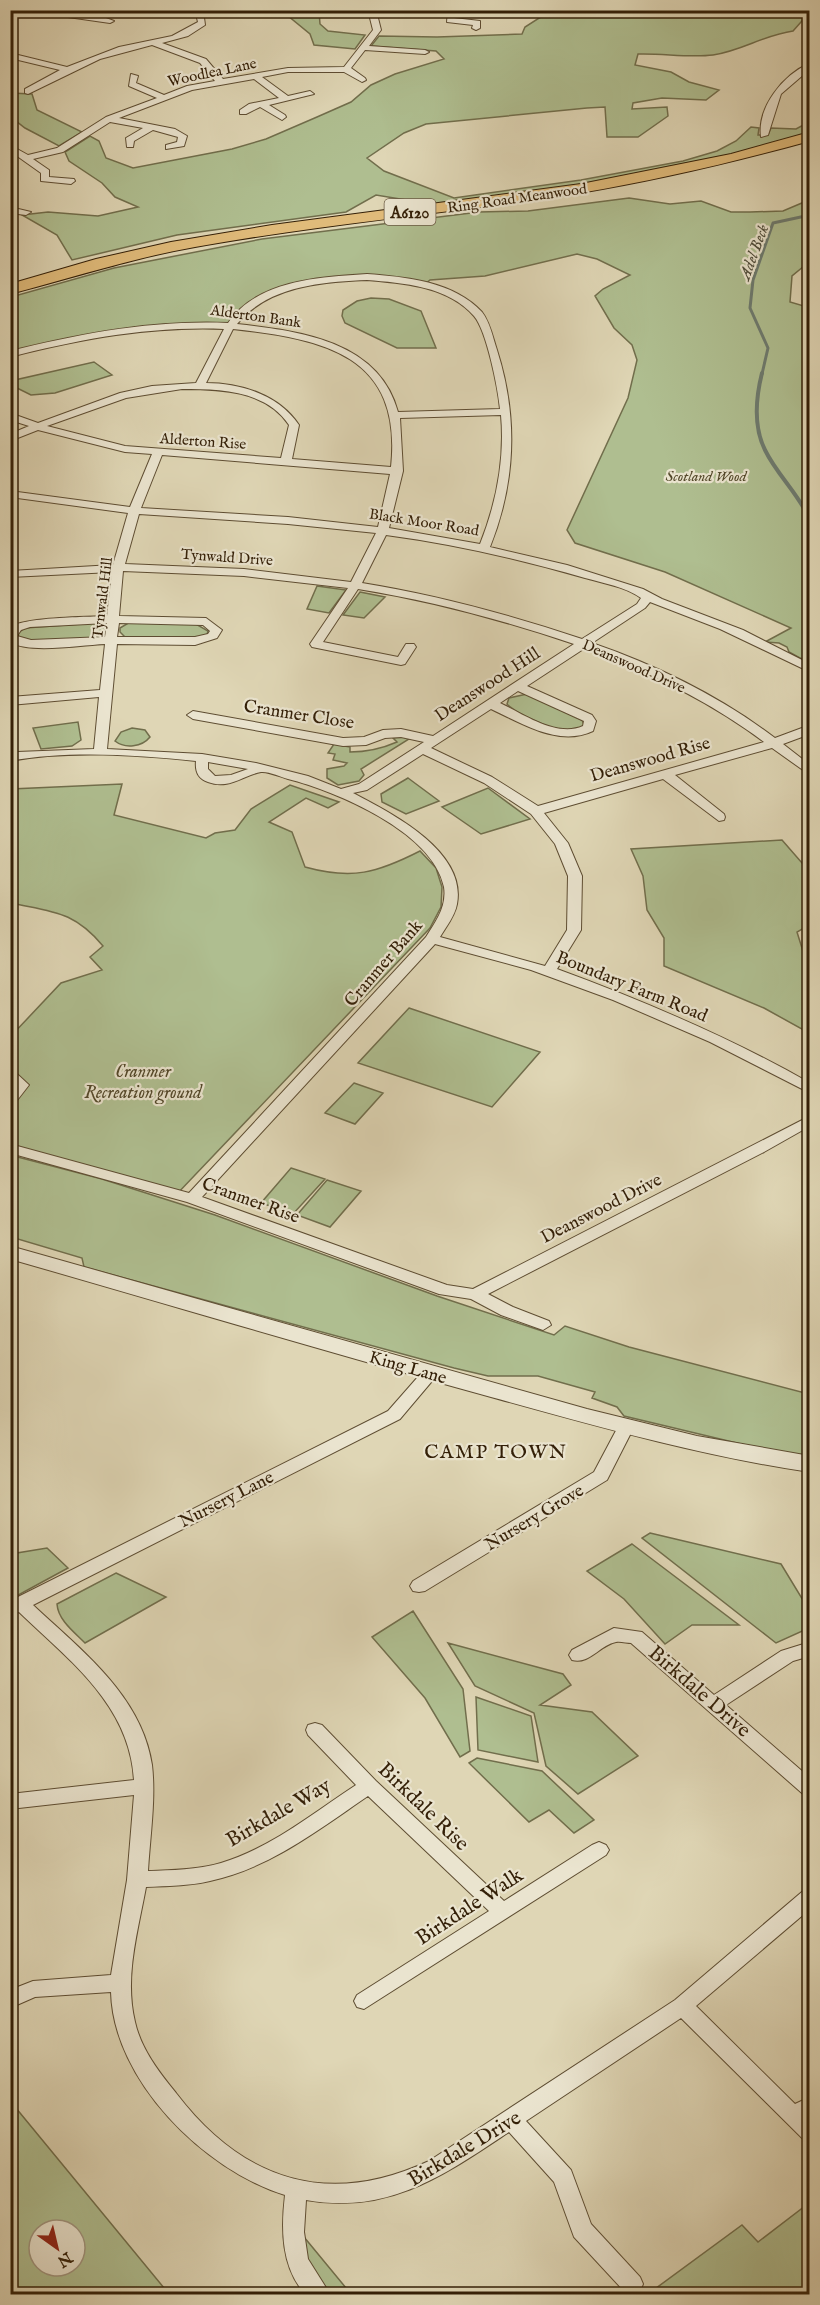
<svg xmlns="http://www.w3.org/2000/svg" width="820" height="2305" font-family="'IM FELL English',serif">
<rect width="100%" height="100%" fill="#dfd6b5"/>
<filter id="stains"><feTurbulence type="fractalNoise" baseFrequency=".00333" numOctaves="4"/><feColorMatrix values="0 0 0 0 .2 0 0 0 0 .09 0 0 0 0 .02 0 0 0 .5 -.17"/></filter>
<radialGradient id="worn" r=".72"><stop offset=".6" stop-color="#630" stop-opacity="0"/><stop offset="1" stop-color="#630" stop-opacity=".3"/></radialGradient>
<path fill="#afbe90" stroke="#716e4c" stroke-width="1.5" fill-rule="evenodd" d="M282 11H319L320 24 328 31 365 35 355 49 314 45 310 34Z
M550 11H809V13L793 31C764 35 741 51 713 55 689 58 662 53 638 54L635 65 671 72 689 82 719 90 706 100 662 98 633 103 632 109 667 107 668 116 638 137H607L605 107 587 108 426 124 404 133 367 158 384 171 454 198 581 180 683 161 717 151 736 141 751 127 759 128 758 135H768L771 128 796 129 809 122V133L747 152 652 173 443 206 376 195 346 212 177 235 72 260 57 235 22 215 48 212 98 216 138 207 115 197 102 183 69 161 65 152 90 136 99 141 106 158 133 168 232 149 266 139 317 117 351 102 371 85 395 74 444 59 436 51 371 46 379 36 437 37 522 34 525 27Z
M10 93 32 94 37 110 82 132 59 146 25 128 11 117Z
M629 198 670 204 701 201 731 212H750L783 211 809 200V262L792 276 790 302 804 306 809 324V663L789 652 787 647 779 643 765 642 791 628 665 572 575 543 567 530 628 398 637 360 632 345 614 328 595 296 603 289 630 275 597 259 577 254 485 276 430 280 424 285 385 279 326 280 270 293 232 326 169 324 129 328 11 354V297L114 268 262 239 479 212 528 211Z
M371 298 389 299 421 311 436 348H397L345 323 342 316 343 310 357 301Z
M94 362 112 375 55 393 31 395 13 386 15 380Z
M317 586 346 590 329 613 307 609Z
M360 592 385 597 364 618 343 615Z
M130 622 196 624 208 631 207 635 199 638 125 637 120 632V628Z
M95 623 105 627 104 634 97 638 32 642 19 639 18 633 25 628Z
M527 694 582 720 585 727C581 728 575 731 571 732 558 733 515 713 507 704L509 698Z
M78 722 81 740 72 746 41 749 33 728Z
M132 728 145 730 150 737C142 747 125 749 115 741L121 732Z
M403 737 409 739 361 769 364 775 359 781 338 785 327 778V769L344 766 347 763 333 760 335 754 328 753 334 744 350 747V752C368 752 381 749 397 742L393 738Z
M408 778 439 801 406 814 382 802 381 794Z
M122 784 114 815 206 838 215 833 235 830 251 809 290 785 339 802 328 808 306 798 269 822 292 832 305 867C352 880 377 873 420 851L436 868 442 887 441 907 430 928 176 1195 11 1148 10 1100 21 1085 11 1075V1036L61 983 102 970 90 957 103 946C74 911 53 912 11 903V789Z
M488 788 530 819 481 834 442 807Z
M782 840 809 871V925L797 932 806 961 809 962V1033L764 1008 664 966V938L647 910 643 876 631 849Z
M409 1008 540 1052 492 1107 358 1063Z
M354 1083 383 1093 355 1124 325 1113Z
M10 1155 102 1179 215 1215 437 1296 554 1335 565 1326 629 1347 809 1394V1457L741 1444 624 1416 617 1407 592 1398 595 1392 538 1376H488L454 1368 84 1267 82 1258 11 1237Z
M291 1168 325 1179 293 1214 261 1203Z
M327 1180 361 1191 330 1227 297 1215Z
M650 1533 781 1564 809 1610V1628L776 1643 642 1538Z
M632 1544 739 1625H692L665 1644 624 1599 587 1571Z
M47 1548 68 1568 11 1599V1554Z
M116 1573 166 1597 85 1643C74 1632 58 1620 57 1604Z
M413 1611 463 1689 470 1751 460 1757 425 1698 372 1637Z
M448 1643 563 1674 571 1685 540 1705 592 1712 638 1756 578 1794 546 1766 534 1713 475 1686Z
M476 1697 531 1716 538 1762 478 1750Z
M477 1758 542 1771 594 1820 574 1833 549 1810 529 1822 469 1763Z
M11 2102 169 2294H11ZM39 2230H75V2266H39Z
M809 2203V2294H648L742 2225 758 2242Z
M304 2237 351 2294C315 2294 310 2270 302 2241Z"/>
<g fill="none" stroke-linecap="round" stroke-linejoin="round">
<path stroke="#6e7b6f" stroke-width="3" d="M762 374 768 348 750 308 753 280 773 223 810 215"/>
<path stroke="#6e7b6f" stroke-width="4" d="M762 373C756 397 753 426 765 450 777 475 799 494 810 520"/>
<defs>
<path id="minor" d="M48 10 98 15 114 21 110 23 68 17Z
M195 10H203L205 25 188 36 162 43 206 59 223 79 288 68 344 67 373 30 370 18 373 10H381L378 18 381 30 369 46 425 50 429 52 425 54 365 50 351 68 365 78 366 80 362 82 344 72H288L262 77 288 96 310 91 314 94 269 105 285 115 286 117 282 120 260 107 246 114H240V110L249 104 279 98 254 79 192 90 119 118 175 129 187 136 184 146 166 149V145L177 142 178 137 153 130 134 141 133 147H127L126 138 143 128 110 122 63 152 33 159 49 170V177L74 179 75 181 71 184 41 181V173L10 151V145L28 155 57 148 106 117 157 98 129 86 131 74 138 76 136 83 164 95 187 86 215 81 200 63 152 45 100 59 28 94 25 93V89L60 70 10 58V53L67 67 119 47 172 36 198 22Z
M321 10H329L330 15 323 17Z
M448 10H456L454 18 480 21V28L476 30 472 28 473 25 447 22Z
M526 10 530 11V15L505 11Z
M810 63V69L781 94 768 135 761 137C757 107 783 75 810 63Z
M10 207 31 212 26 215 10 213Z
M367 274C406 277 453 281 482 312 490 322 493 338 497 350 518 416 516 482 490 547L567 565 643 589 662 599 743 630 810 664V672L720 629 650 602 645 608 592 643C656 665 721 697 775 738L810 725V734L783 744 810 765V775L772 748 675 775 724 814 725 817 724 820 719 821 663 779 544 813 568 843 582 876 581 930 557 969C644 1001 729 1037 810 1083V1093L710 1042 613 1000 531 970 435 944 202 1197 447 1285 473 1289 810 1116V1126L764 1152 488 1294 513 1307 549 1321 551 1325 543 1330 501 1315 471 1299 439 1294 187 1202 10 1153V1144L189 1193 426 937C436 921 447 907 444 887 433 832 336 791 288 779 281 777 268 771 261 772 243 775 229 790 208 782 198 779 195 771 196 761 137 755 69 750 10 761V753L17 752 94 749 99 697 10 705V697L100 690 105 644C82 645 29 654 10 642 10 638 9 631 11 628 17 617 93 617 107 616L112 572 10 577V571L113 565 128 513 10 497V491L130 507 152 454 125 452 38 430 10 441V434L29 426 10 420V413L38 423 120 393 152 386 196 383 224 329C150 326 81 339 10 357V351C83 333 153 320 228 323 257 280 320 277 367 274ZM367 280C403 283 448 286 474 316 487 331 498 389 500 409L398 412C379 341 300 331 237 324 268 286 321 282 367 280ZM233 329C324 339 403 355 391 467L292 459 299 425C279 395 241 383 206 383ZM182 389C219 389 266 390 289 425L281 458 125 446 47 426 126 398ZM501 415C505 459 496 504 480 544L389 528 403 471 400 418ZM162 455 390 474 378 527 288 517 141 508ZM139 514 288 524 376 533 351 582 244 569 125 564ZM386 535C453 544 520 559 585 578 603 583 626 587 641 598L637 604 582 639C510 615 437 595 362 583ZM123 571 244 576 348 588 310 644 312 647 401 665 405 664 416 647 414 644H406L398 657 323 642 358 589C432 601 503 620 574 644L433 736 401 729 383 730 364 737 343 738 193 711 187 715 193 719 343 746 366 745 385 738 401 737 424 742 359 784 341 789 308 776 256 763 202 754 107 749 117 644 195 645 217 638 222 630 206 618 119 616ZM107 623 105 637 31 640 17 636 21 630 30 627ZM119 623 203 625 210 631 208 634 195 637H117ZM585 648C647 671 711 702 764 742L538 806 492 777 431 748 491 709C523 724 559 747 593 731L596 721 592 715 527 686ZM518 691 584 721 583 726C557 738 523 714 500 703ZM423 754 484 783 531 814 555 844 568 876 567 930 545 966 440 937C446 927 455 916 457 904 467 851 391 813 353 793L367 790ZM208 762 248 769 231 775 215 776 208 769Z
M10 1071 15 1072 29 1085 15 1103 10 1104V1090L14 1086 10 1083Z
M430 1368 436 1370 438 1374 400 1419 33 1605C81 1650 142 1696 152 1765 156 1799 150 1836 148 1871 172 1870 197 1870 221 1863 271 1848 313 1813 356 1785L308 1735 306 1730 308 1725 315 1723 322 1725 376 1781 504 1901 592 1845 599 1842 606 1845 609 1850 606 1855 364 2009 357 2007 354 2001 357 1995 489 1911 368 1796C318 1830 270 1868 210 1881 189 1886 167 1886 146 1887 138 1931 124 1977 135 2022 141 2049 159 2072 176 2093 243 2181 328 2208 429 2161L675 2000 803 1891 810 1889V1909L696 2006 795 2104 810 2097V2142L803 2139 681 2018 526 2121 571 2170 591 2224 640 2277 643 2284 640 2291 632 2294 624 2291 574 2237 554 2182 509 2132C444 2175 389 2215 306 2200L304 2232 308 2259 330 2294H305C281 2267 281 2229 285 2195 204 2170 113 2080 111 1992L35 1997 10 2008V1990L33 1981 111 1975 127 1880 134 1795 10 1809V1794L134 1780C130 1705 69 1660 19 1612L10 1615V1601L388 1411 424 1370Z
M626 1421 632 1423 634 1427 607 1480 425 1591 419 1592 413 1591 410 1586 413 1581 594 1472 620 1423Z
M614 1628 642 1632 714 1695 781 1651 810 1642V1656L793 1661 726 1705 810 1778V1796L803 1794 631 1643C627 1643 620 1641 616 1642 600 1645 589 1665 572 1660L569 1655 572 1650Z"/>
<path id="tertiary" d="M10 1246 587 1409 697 1436 810 1456V1472C701 1456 596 1426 491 1397 330 1353 171 1305 10 1259Z"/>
<path id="trunk" d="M810 132V141C734 162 658 180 580 193 452 213 322 224 195 247 132 258 72 278 10 294V284L96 259 171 242 272 225 581 184 731 154Z"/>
</defs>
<use href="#minor" stroke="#5e4d32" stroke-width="2"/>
<use href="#tertiary" stroke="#5e4d32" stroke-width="2"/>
<use href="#trunk" stroke="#331f07" stroke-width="2"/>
<use href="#minor" fill="#eae4cf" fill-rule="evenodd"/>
<use href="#tertiary" fill="#eae4cf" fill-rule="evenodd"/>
<use href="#trunk" fill="#e0bb7a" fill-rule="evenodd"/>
</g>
<g text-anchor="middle" stroke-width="4.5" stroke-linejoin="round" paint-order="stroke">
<g font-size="15" fill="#331f07" stroke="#eae4cf">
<text transform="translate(212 72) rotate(-12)" y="5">Woodlea Lane</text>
<text transform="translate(517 198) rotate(-8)" y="5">Ring Road Meanwood</text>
<text transform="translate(256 316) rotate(8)" y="5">Alderton Bank</text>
<text transform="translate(203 441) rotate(4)" y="5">Alderton Rise</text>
<text transform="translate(424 522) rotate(9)" y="5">Black Moor Road</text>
<text transform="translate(227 557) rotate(4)" y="5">Tynwald Drive</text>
<text transform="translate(102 598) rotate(-83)" y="5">Tynwald Hill</text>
<text transform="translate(634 666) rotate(24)" y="5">Deanswood Drive</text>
</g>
<g font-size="15" font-style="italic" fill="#524729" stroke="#eae4cf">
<text x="706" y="481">Scotland Wood</text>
</g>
<rect fill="#eae4cf" stroke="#6a5a43" stroke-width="1.5" x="384.5" y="199" width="51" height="26" rx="4.5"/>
<g font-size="16" font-weight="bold" fill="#331f07">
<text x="410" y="218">A6120</text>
</g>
<g font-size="16" font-style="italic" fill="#504d3b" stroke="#eae4cf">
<text transform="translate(753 252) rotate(-70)" y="6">Adel Beck</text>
</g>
<g font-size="18" fill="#331f07" stroke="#eae4cf">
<text transform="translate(487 684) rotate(-33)" y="6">Deanswood Hill</text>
<text transform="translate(299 714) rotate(9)" y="6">Cranmer Close</text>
<text transform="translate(650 759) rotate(-16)" y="6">Deanswood Rise</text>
<text transform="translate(383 963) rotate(-49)" y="6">Cranmer Bank</text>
<text transform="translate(632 986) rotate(22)" y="6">Boundary Farm Road</text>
<text transform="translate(251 1200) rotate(20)" y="6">Cranmer Rise</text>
<text transform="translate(601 1208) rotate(-27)" y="6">Deanswood Drive</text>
<text transform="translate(408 1367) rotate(16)" y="6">King Lane</text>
<text transform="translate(226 1499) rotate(-27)" y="6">Nursery Lane</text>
<text transform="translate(534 1517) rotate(-31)" y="6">Nursery Grove</text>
</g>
<g font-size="18" font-style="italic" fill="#524729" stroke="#eae4cf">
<text x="143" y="1077">Cranmer<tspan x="143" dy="21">Recreation ground</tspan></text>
</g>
<g font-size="20" letter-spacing="1.5" fill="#331f07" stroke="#eae4cf">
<text x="496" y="1458">CAMP TOWN</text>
</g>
<g font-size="21" fill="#331f07" stroke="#eae4cf">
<text transform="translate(700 1691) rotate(41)" y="7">Birkdale Drive</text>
<text transform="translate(424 1806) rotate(44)" y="7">Birkdale Rise</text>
<text transform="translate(278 1812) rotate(-30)" y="7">Birkdale Way</text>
<text transform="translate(469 1906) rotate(-33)" y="7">Birkdale Walk</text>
<text transform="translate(464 2148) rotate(-31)" y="7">Birkdale Drive</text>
</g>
</g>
<rect width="820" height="2305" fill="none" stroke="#dfd6b5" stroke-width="36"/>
<rect x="12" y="12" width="796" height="2281" fill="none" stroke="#331f07" stroke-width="3"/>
<rect x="18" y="18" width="784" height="2269" fill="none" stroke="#331f07" stroke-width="1.5"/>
<g transform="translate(57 2248) rotate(146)"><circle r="28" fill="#eae4cf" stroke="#a1957f" stroke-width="1.5"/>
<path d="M0-4.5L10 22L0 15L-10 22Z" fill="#8f2418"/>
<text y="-9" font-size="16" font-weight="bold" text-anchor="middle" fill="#331f07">N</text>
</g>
<rect width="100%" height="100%" filter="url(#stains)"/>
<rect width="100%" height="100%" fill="url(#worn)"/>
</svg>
